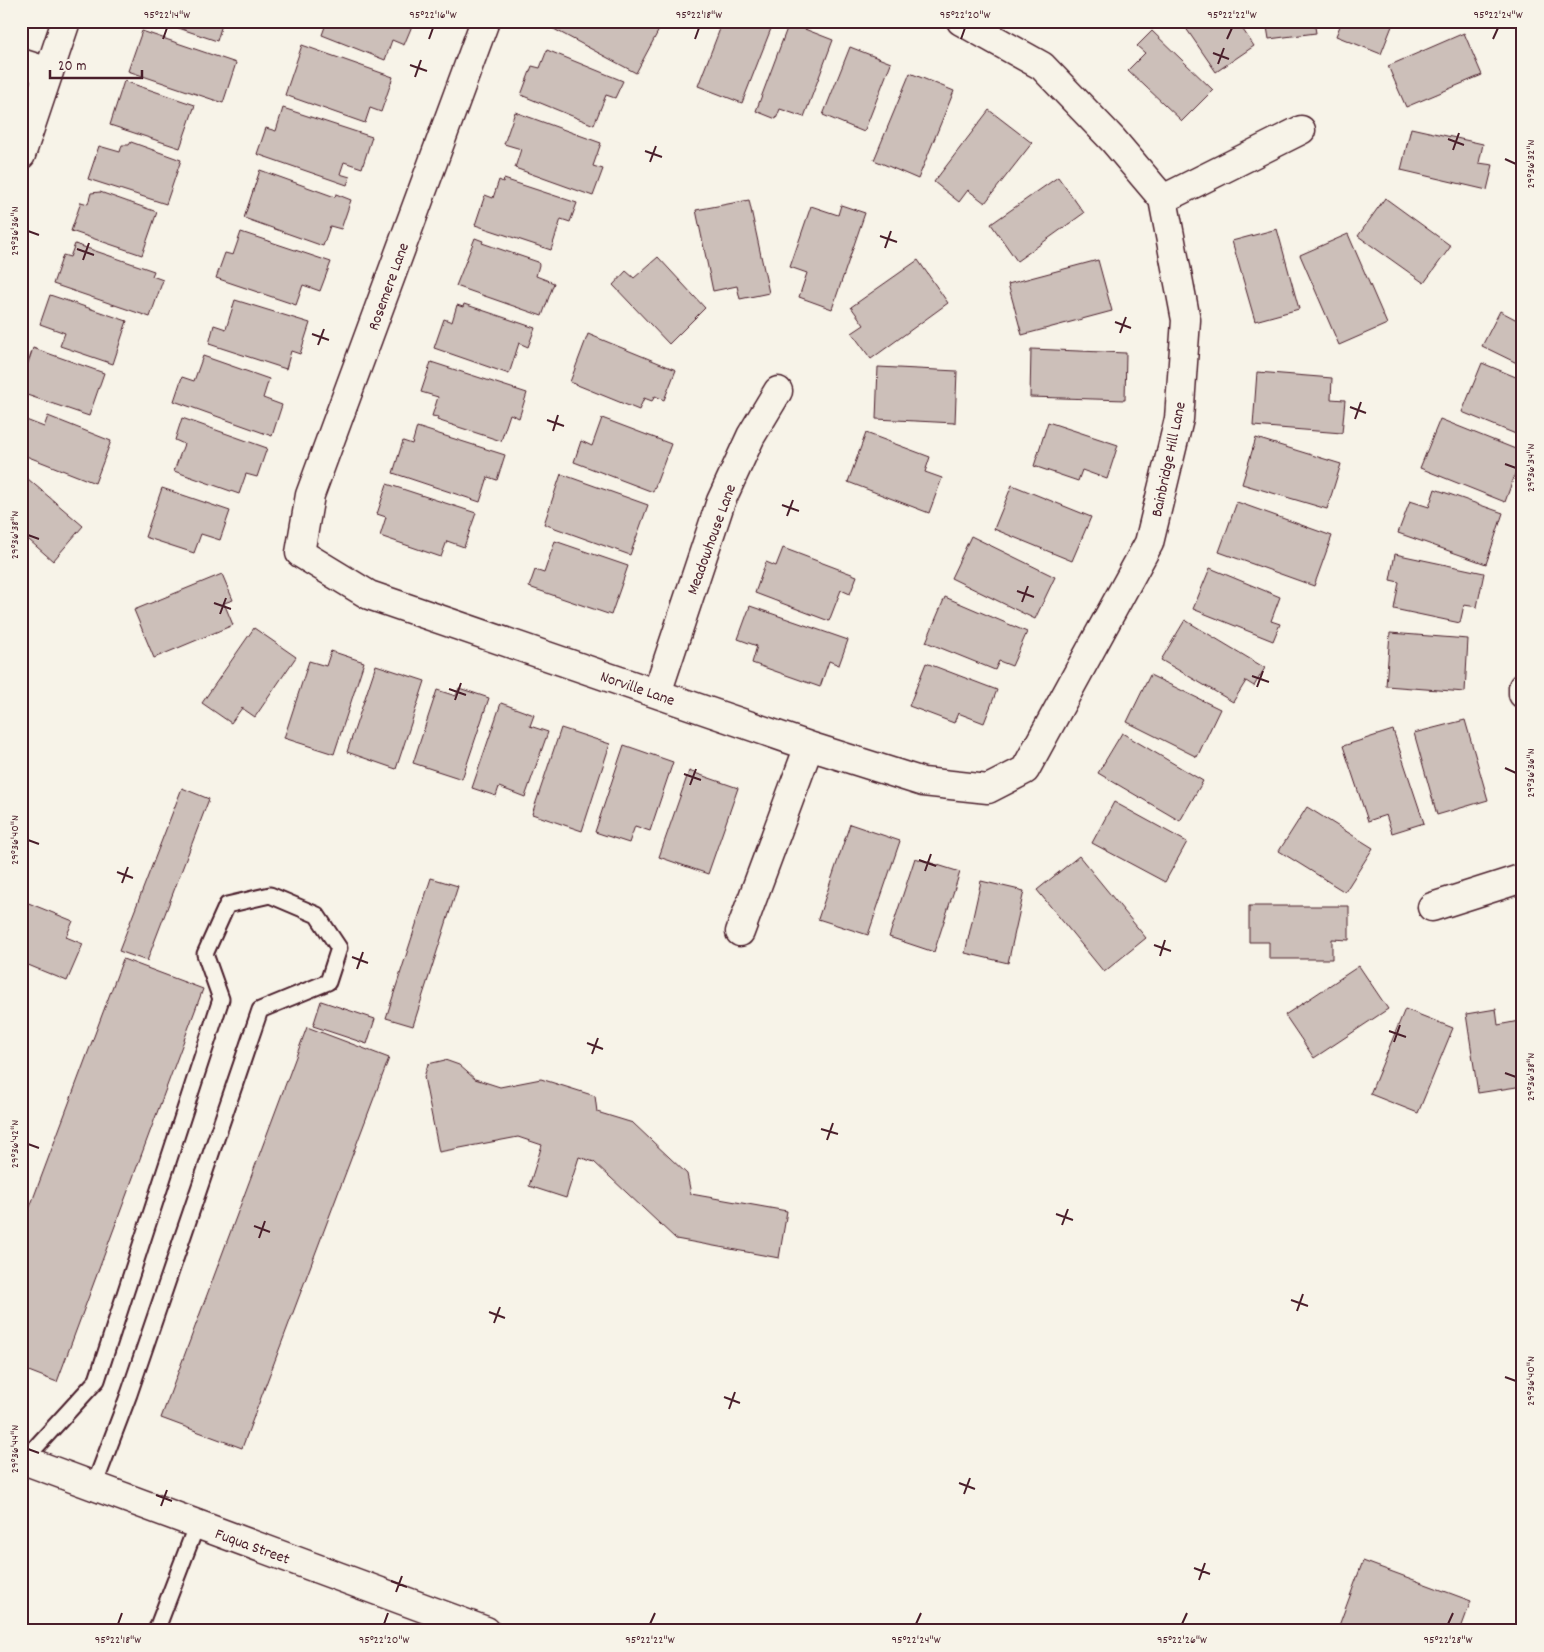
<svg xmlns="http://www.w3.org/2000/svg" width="1544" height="1652" font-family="Dekko,sans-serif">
<rect width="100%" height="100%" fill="#f7f3e8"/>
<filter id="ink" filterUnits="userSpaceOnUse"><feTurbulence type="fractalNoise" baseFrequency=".02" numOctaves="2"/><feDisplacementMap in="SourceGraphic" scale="10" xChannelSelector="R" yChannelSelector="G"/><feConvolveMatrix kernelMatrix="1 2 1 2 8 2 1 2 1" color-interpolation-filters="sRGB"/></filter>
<g filter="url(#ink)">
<path fill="#ccbfb9" stroke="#4a1f2b" d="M158 21H223L217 41Z
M327 21H414L404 45 392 40 385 60 322 35Z
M555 21H652L661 26 636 73 552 28Z
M723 21H774L742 103 698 86Z
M1181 21H1237L1254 46 1216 72Z
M1266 21H1314L1316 33 1269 39Z
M1342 21H1394L1381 54 1336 36Z
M789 23 833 40 804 117 780 109 776 119 756 111Z
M142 31 236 63 223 103 128 71Z
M1152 31 1213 90 1182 121 1128 70 1145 53 1137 46Z
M1464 33 1482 75 1406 107 1388 66Z
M302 45 393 77 381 112 370 108 365 123 285 95Z
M850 47 891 63 864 132 823 115Z
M547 50 623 81 615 98 606 95 594 125 521 95 532 66 540 68Z
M910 73 954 91 918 179 874 160Z
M124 81 195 105 180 148 110 125Z
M283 108 372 137 362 168 344 162 340 174 350 177 347 185 257 154 266 128 276 131Z
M989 110 1032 143 985 203 968 190 959 202 934 182Z
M515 112 601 143 593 166 603 169 593 196 515 168 521 149 504 144Z
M1411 128 1483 144 1479 163 1493 165 1487 190 1401 170Z
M131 142 181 160 166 204 88 179 99 146 120 152 122 145H129Z
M260 170 335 197 336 194 351 200 341 229 330 226 323 246 244 218Z
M1058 177 1084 213 1017 261 991 224Z
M504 179 577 203 570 222 561 219 551 250 475 225 485 195 493 198 499 180 503 182Z
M100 192 157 212 142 255 71 231 81 202 88 204 91 193Z
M1385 198 1451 246 1424 283 1358 236Z
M749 200 769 293 740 299 737 286 713 291 696 210Z
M841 205 865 213 832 309 799 297 807 273 790 267 811 206 838 215Z
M1277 229 1299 309 1255 321 1232 241Z
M241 232 331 262 320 291 303 285 296 305 216 278 225 253 233 255Z
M1348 234 1387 324 1339 345 1300 255Z
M475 238 483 241 482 243 538 262 539 265 536 276 554 283 542 316 456 286Z
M75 244 154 271 152 276 163 280 150 317 53 284 63 255 70 257Z
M658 257 705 308 669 344 613 285 626 271 634 278Z
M918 260 948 303 871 359 852 333 864 325 851 307Z
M1098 260 1112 311 1022 335 1008 284Z
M50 295 127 321 113 364 60 346 65 333 40 324Z
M235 300 310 323 300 354 291 351 286 369 209 344 214 325 226 329Z
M464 304 535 328 528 347 519 343 509 374 434 348 444 319 452 322 457 305 463 307Z
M1523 309V366L1482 346 1500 311 1517 320Z
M588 334 676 370 664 400 655 396 652 401 644 398 639 410 570 382Z
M33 348 104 373 89 416 21 393V384Z
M1031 349 1126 353 1125 400 1030 397Z
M203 356 269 379 263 398 282 405 272 436 174 401 182 377 194 381Z
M431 362 527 393 519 418 510 414 501 441 437 420 438 417 432 416 438 397 421 392Z
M1482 363 1523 380V437L1462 412Z
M878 367 957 371 955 423 876 419Z
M1257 372 1332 378 1331 399 1345 400 1342 433 1253 426Z
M48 416 111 441 95 483 21 454V418L44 427Z
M182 418 267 448 257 477 246 474 239 494 174 471 184 444 175 440Z
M602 418 671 444 653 492 574 462 581 441 592 446Z
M1440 419 1523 452 1505 502 1420 468Z
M1048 422 1118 445 1107 479 1082 470 1078 481 1034 466Z
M417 427 505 455 497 480 488 477 480 502 393 473 403 441 412 444Z
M866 433 930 457 925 472 942 478 929 513 848 482Z
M1256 438 1341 464 1327 509 1242 484Z
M21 473 83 526 53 561 21 533Z
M561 474 648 505 630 555 544 524Z
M387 484 476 513 464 547 447 541 441 557 380 536 386 517 377 514Z
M1012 485 1091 517 1072 561 994 529Z
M162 488 230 511 220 540 201 534 194 553 145 537Z
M1435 489 1503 513 1486 564 1398 533 1410 501 1429 507Z
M1237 502 1332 536 1314 586 1219 552Z
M971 536 1055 577 1035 619 951 578Z
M555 541 628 566 611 615 529 587 535 570 544 573Z
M783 548 857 576 850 594 841 590 829 621 755 593 766 562 776 566Z
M1395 554 1484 573 1477 607 1464 605 1460 623 1394 609 1399 582 1390 580Z
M1210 568 1280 597 1271 621 1280 624 1273 641 1193 609Z
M222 574 233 600 224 603 233 625 154 658 134 610Z
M945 597 1027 632 1012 666 999 661 995 670 926 642Z
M750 606 848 640 839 665 829 661 820 687 752 663 757 646 738 639Z
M1185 620 1265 668 1254 686 1246 681 1233 702 1161 660Z
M254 628 296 657 255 717 242 708 231 723 202 703Z
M1390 633 1468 639 1465 692 1386 686Z
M331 651 364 662 334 754 284 738 309 661 326 666Z
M926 663 997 690 984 723 958 713 954 723 909 706Z
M376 665 425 681 396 769 347 752Z
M1150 675 1220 709 1197 757 1127 722Z
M459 688 489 698 462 779 413 763 437 690 456 696Z
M501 703 534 715 530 726 548 732 525 797 499 787 496 796 472 788Z
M1465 720 1488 800 1437 815 1414 733Z
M561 728 610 744 582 831 532 814Z
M1393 730 1424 823 1392 833 1386 815 1368 821 1343 746Z
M1122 733 1203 781 1180 821 1098 773Z
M624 745 673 762 650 831 635 826 629 843 595 832Z
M689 771 738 788 708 874 659 857Z
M182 788 209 799 147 961 119 951Z
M1114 802 1187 842 1165 882 1092 843Z
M1307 807 1373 848 1345 892 1279 851Z
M850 824 900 841 868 935 818 919Z
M1079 856 1146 938 1104 972 1037 890Z
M915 858 960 872 934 952 889 937Z
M431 878 458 886 413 1026 386 1018Z
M981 881 1024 891 1008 963 965 953Z
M21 900 73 921 66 937 83 944 67 981 21 962Z
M1249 906H1349V940L1332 939V959H1269V942H1249Z
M123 959 203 989 57 1382 21 1368V1231Z
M1359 966 1388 1009 1314 1058 1285 1015Z
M321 1001 375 1019 367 1044 313 1026Z
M1405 1009 1453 1028 1418 1113 1370 1094Z
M1496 1009 1498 1025 1519 1021 1523 1043V1086L1478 1093 1466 1014Z
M307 1027 389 1058 242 1448 161 1418Z
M445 1060 459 1065 475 1079 500 1087 541 1079 595 1096 597 1112 633 1123 687 1174 691 1194 787 1211 779 1258 676 1239 594 1162 579 1157 566 1198 529 1186 542 1145 518 1137 439 1152 424 1077 428 1064Z
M1363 1561 1471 1601 1460 1631H1337Z
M21 1623 45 1631H21Z"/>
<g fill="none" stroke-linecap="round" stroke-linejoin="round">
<defs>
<path id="service" d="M24 1460 97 1380 221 999 205 954 227 905 270 895 317 915 339 948 328 982 260 1010 129 1394 94 1486
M156 1631 197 1524"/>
<path id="minor" d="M485 21 310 495 300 553 369 595 809 746 923 782 988 789 1025 770 1149 543 1179 419 1186 320 1163 199 1113 140 1042 66 961 21
M21 63 49 72
M21 155 66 21
M1163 199 1301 130
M1523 687V694
M657 693 721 501 751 436 778 391
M1432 907 1523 878
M740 932 809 746
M21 1459 486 1631"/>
</defs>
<use href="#service" stroke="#4a1f2b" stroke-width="19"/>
<use href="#minor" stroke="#4a1f2b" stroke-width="31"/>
<use href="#service" stroke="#f7f3e8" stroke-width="15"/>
<use href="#minor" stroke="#f7f3e8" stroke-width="28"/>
</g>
</g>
<path fill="none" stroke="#4a1f2b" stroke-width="2" d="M163 39 167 28M429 39 433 28M695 39 699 28M961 39 965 28M1227 39 1232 28M1493 39 1498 28M1213 53 1229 59M1218 64 1224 48M410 65 427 71M415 77 421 60M1448 139 1464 145M1453 150 1459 133M645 151 662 157M1505 159 1516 164M650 162 656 146M28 231 39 235M880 236 897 242M885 248 891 231M77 249 94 255M83 260 89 243M1115 322 1131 328M1120 333 1126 317M312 334 329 340M318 345 324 329M1350 407 1366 413M1355 419 1361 402M547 420 564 426M553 431 558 415M1505 464 1516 468M782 505 799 511M787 516 793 500M28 535 39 539M1017 591 1034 597M1022 602 1028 586M214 603 231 609M220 614 226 598M1252 676 1269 682M1257 687 1263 671M449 689 466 695M455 700 461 683M1505 768 1516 773M684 774 701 780M690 785 696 769M28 840 39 844M919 860 936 866M925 871 931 854M117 872 133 878M122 883 128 867M1154 945 1171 951M1160 956 1165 940M352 957 368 963M357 969 363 952M1389 1031 1406 1037M1394 1042 1400 1025M587 1043 603 1049M592 1054 598 1038M1505 1073 1516 1077M821 1129 838 1134M827 1140 833 1123M28 1144 39 1148M1056 1214 1073 1220M1062 1225 1068 1209M254 1226 270 1232M259 1238 265 1221M1291 1300 1308 1306M1297 1311 1303 1294M489 1312 505 1318M494 1323 500 1307M1505 1377 1516 1381M724 1397 740 1403M729 1409 735 1392M28 1449 39 1453M959 1483 975 1489M964 1494 970 1478M156 1495 172 1501M161 1506 167 1490M1194 1568 1210 1574M1199 1580 1205 1563M391 1581 407 1587M396 1592 402 1576M118 1624 122 1613M384 1624 388 1613M650 1624 655 1613M916 1624 921 1613M1182 1624 1187 1613M1448 1624 1453 1613"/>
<g text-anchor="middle" stroke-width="4" stroke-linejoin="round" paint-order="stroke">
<g font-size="16" fill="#4a1f2b" stroke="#f7f3e8">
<text transform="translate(387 286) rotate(-70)" y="6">Rosemere Lane</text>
<text transform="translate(1167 459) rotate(-78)" y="6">Bainbridge Hill Lane</text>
<text transform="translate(710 539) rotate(-70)" y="6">Meadowhouse Lane</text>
<text transform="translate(638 687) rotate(19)" y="6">Norville Lane</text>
<text transform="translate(253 1545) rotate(20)" y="6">Fuqua Street</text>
</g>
</g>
<rect width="1544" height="1652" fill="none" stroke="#f7f3e8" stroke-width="55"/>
<path d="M50 70v8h92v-8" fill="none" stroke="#4a1f2b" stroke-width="2.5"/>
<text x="58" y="70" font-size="15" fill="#4a1f2b" stroke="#f7f3e8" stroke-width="4" paint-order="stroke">20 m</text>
<rect x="28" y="28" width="1488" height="1596" fill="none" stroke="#4a1f2b" stroke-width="2"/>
<g font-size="12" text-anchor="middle" fill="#4a1f2b">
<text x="167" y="18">95°22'14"W</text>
<text x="433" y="18">95°22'16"W</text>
<text x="699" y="18">95°22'18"W</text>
<text x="965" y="18">95°22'20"W</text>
<text x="1232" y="18">95°22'22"W</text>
<text x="1498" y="18">95°22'24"W</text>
<text transform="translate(1530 164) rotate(-90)" y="4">29°36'32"N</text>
<text transform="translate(14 231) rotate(-90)" y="4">29°36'36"N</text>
<text transform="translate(1530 468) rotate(-90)" y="4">29°36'34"N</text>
<text transform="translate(14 535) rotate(-90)" y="4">29°36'38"N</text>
<text transform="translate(1530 773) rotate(-90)" y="4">29°36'36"N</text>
<text transform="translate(14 840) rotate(-90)" y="4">29°36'40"N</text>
<text transform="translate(1530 1077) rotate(-90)" y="4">29°36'38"N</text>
<text transform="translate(14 1144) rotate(-90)" y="4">29°36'42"N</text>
<text transform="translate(1530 1381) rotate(-90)" y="4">29°36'40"N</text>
<text transform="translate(14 1449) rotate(-90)" y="4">29°36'44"N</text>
<text x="118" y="1643">95°22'18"W</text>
<text x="384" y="1643">95°22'20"W</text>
<text x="650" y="1643">95°22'22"W</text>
<text x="916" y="1643">95°22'24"W</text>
<text x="1182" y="1643">95°22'26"W</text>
<text x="1448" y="1643">95°22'28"W</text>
</g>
</svg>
